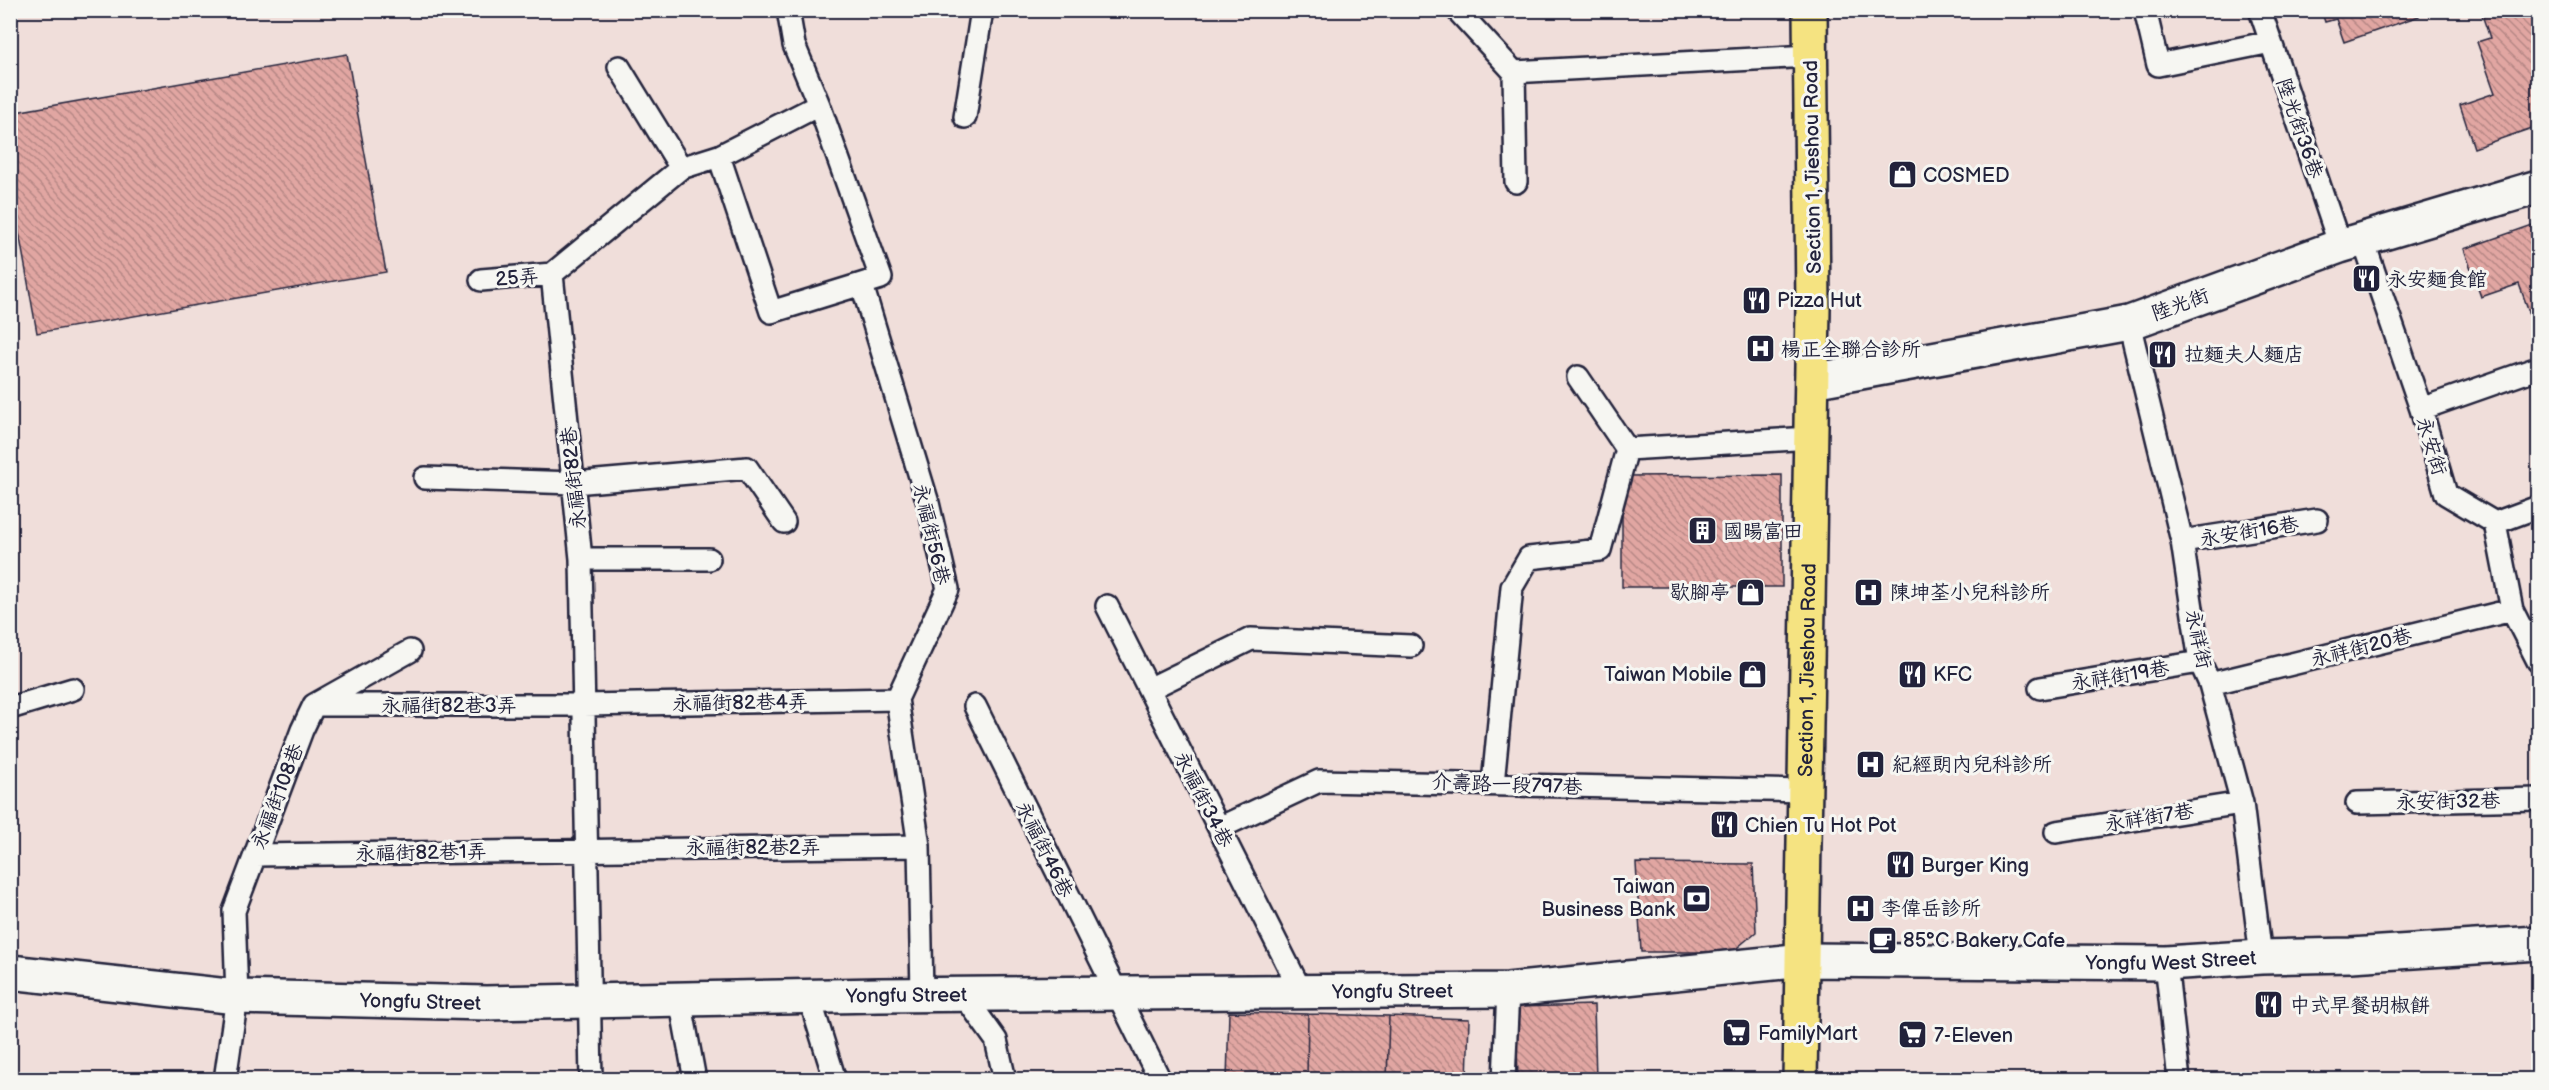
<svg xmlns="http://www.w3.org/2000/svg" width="2549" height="1090" font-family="'Balsamiq Sans','LXGW WenKai TC',sans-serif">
<defs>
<pattern id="building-back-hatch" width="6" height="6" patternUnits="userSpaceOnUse" patternTransform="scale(1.5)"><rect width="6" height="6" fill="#e1a6a2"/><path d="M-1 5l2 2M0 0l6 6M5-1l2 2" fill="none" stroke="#b68785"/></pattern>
</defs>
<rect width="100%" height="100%" fill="#f0deda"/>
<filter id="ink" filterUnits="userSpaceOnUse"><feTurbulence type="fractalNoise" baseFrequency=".0167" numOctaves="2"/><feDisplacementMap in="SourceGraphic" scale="12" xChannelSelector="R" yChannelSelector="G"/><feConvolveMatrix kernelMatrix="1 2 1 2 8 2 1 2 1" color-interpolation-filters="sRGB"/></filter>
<g filter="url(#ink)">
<path fill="url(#building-back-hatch)" stroke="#22223b" stroke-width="1.5" d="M2321 10H2417L2419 16 2344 42 2336 19 2325 22Z
M2485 10H2538V126L2474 148 2460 105 2495 93 2477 42 2490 38 2481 12Z
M347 54 386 272 37 333 10 182V113Z
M2538 223V333L2537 334 2519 284 2481 297 2464 249Z
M1782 475V587H1622V476Z
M1636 863 1753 864 1756 932 1732 952H1641Z
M1594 1005 1596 1080H1518L1516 1007Z
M1229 1012 1308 1014 1307 1080H1227Z
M1308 1014 1389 1016 1387 1080H1307Z
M1389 1016 1469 1019 1467 1080H1387Z"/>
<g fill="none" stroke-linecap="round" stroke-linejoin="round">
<defs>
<path id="service" d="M1457 10 1514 72 1810 56
M2145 10 2158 65 2271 42
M2260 10 2340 246
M619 67 681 168
M1514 72 1516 182
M965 117 982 10
M719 156 771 312 881 278 819 105 794 45 788 10
M2363 240 2421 409 2446 494 2495 523 2512 610 2538 661
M552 274 581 559 591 1080
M552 274 681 168 719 156 819 105
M481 280 552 274
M862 285 928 503 948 589 897 699 919 846 922 994
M2129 323 2182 541 2200 662 2210 684 2242 803 2261 957
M1578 377 1627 449
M2421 409 2538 368
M425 478 574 483 747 468 784 522
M2495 523 2538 507
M2182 541 2317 520
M581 559H709
M1107 606 1301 991
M2210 684 2512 610
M2040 688 2200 662
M1149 689 1251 639 1411 646
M314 705H584L897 699
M975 706 1160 1080
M10 708 73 689
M1493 784 1512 587 1529 558 1600 550 1627 449 1811 438
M2357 803 2538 799
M1219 828 1319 781 1806 791
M2056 832 2242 803
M255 855 919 846
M2166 963 2179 1080
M963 994 996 1040 1005 1080
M809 996 835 1080
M680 999 695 1080
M225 1080 237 997 234 911 302 730 314 705 410 651
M1504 1080 1508 990"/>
<g id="minor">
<path d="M1812 381 2129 323 2340 246 2538 187"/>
<path id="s1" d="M10 972 237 997 486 1003 879 995 1508 990 1804 960 2166 963 2261 957 2351 955 2538 943"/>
</g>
<g id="primary">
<path id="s2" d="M1800 1080 1813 307 1810 10"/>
</g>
</defs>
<use href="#service" stroke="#22223b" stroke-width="26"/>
<use href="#minor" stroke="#22223b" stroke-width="38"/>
<use href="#primary" stroke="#22223b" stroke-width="38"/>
<use href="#service" stroke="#f6f6f2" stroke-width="21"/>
<use href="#minor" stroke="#f6f6f2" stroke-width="33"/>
<use href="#primary" stroke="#f5e381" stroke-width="33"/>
</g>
</g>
<defs>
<symbol id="shop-square" viewBox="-11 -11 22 22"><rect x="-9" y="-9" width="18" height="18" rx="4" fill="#22223b" stroke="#f6f6f2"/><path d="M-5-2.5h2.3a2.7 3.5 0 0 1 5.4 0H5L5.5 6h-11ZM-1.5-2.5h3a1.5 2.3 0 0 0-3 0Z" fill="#fff"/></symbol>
<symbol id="restaurant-square" viewBox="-11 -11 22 22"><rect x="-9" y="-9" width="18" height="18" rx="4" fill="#22223b" stroke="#f6f6f2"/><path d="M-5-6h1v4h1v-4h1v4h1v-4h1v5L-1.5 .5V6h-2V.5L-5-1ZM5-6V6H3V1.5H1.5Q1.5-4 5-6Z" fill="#fff"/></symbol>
<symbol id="hospital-square" viewBox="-11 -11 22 22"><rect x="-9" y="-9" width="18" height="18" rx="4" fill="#22223b" stroke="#f6f6f2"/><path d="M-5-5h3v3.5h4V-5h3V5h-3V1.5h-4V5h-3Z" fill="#fff"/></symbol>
<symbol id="building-square" viewBox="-11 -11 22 22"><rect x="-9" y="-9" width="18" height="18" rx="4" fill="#22223b" stroke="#f6f6f2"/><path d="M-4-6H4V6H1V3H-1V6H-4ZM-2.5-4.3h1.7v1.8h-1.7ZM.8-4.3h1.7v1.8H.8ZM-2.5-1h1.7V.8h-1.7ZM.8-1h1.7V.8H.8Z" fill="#fff"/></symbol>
<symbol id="bank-square" viewBox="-11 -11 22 22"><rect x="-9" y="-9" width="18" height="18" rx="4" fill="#22223b" stroke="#f6f6f2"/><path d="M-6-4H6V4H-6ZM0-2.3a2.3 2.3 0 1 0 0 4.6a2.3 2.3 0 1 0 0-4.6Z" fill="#fff"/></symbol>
<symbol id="cafe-square" viewBox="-11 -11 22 22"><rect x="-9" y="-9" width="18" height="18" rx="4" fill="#22223b" stroke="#f6f6f2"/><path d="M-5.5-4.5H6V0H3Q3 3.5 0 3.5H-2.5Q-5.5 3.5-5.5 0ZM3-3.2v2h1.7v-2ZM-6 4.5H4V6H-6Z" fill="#fff"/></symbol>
<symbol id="supermarket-square" viewBox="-11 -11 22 22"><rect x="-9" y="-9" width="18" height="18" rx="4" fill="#22223b" stroke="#f6f6f2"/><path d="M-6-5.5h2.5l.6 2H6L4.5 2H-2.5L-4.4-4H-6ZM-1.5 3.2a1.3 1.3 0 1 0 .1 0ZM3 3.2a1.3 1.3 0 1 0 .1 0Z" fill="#fff"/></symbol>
</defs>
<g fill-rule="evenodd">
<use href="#shop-square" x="1886" y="158" width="33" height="33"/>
<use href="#restaurant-square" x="2350" y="262" width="33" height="33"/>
<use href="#restaurant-square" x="1740" y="284" width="33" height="33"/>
<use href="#hospital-square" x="1744" y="332" width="33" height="33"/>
<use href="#restaurant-square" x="2146" y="338" width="33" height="33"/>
<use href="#building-square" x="1686" y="514" width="33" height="33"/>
<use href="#shop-square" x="1734" y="576" width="33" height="33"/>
<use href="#hospital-square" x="1852" y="576" width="33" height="33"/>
<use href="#shop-square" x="1736" y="658" width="33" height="33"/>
<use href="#restaurant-square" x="1896" y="658" width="33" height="33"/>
<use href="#hospital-square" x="1854" y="748" width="33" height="33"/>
<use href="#restaurant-square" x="1708" y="808" width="33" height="33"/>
<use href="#restaurant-square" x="1884" y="848" width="33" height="33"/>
<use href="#bank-square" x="1680" y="882" width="33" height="33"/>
<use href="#hospital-square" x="1844" y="892" width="33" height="33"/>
<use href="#cafe-square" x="1866" y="924" width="33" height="33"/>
<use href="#restaurant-square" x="2252" y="988" width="33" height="33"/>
<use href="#supermarket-square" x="1720" y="1016" width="33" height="33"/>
<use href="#supermarket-square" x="1896" y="1018" width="33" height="33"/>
</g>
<g text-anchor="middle" stroke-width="6" stroke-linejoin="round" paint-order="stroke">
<g font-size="20" fill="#22223b" stroke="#f6f6f2">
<text transform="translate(2300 128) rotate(71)" y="7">陸光街36巷</text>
<text transform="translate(1812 167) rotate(-91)" y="7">Section 1, Jieshou Road</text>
<text transform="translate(517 277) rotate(-5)" y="7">25弄</text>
<text transform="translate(2180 304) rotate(-20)" y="7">陸光街</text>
<text transform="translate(2432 446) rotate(73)" y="7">永安街</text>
<text transform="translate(573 478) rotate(-96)" y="7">永福街82巷</text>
<text transform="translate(2249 531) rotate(-9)" y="7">永安街16巷</text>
<text transform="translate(932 534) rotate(77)" y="7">永福街56巷</text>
<text transform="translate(2199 639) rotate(78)" y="7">永祥街</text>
<text transform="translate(2361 647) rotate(-14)" y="7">永祥街20巷</text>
<text dy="7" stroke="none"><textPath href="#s2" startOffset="410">Section 1, Jieshou Road</textPath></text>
<text transform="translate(2120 675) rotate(-9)" y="7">永祥街19巷</text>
<text transform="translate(740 702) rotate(-1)" y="7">永福街82巷4弄</text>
<text x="449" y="712">永福街82巷3弄</text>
<text transform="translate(1507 784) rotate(2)" y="7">介壽路一段797巷</text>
<text transform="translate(277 796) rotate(-69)" y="7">永福街108巷</text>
<text transform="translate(1204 799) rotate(63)" y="7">永福街34巷</text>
<text transform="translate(2448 801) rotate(-1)" y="7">永安街32巷</text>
<text transform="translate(2149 817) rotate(-9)" y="7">永祥街7巷</text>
<text x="753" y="854">永福街82巷2弄</text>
<text transform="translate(1045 849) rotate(64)" y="7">永福街46巷</text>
<text transform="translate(421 852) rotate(-1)" y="7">永福街82巷1弄</text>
<text dy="7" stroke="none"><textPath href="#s1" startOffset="2164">Yongfu West Street</textPath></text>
<text dy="7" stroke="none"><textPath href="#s1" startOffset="1384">Yongfu Street</textPath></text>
<text dy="7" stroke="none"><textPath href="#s1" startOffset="898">Yongfu Street</textPath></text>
<text dy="7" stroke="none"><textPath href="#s1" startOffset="412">Yongfu Street</textPath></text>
</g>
<g font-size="20" fill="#22223b" stroke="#f6f6f2" text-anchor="start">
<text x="1923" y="182">COSMED</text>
<text x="2387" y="286">永安麵食館</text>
<text x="1777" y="307">Pizza Hut</text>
<text x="1781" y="356">楊正全聯合診所</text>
<text x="2184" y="361">拉麵夫人麵店</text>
<text x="1723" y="538">國暘富田</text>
<text x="1730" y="599" text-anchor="end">歇腳亭</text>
<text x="1890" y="599">陳坤荃小兒科診所</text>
<text x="1732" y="681" text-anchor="end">Taiwan Mobile</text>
<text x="1933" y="681">KFC</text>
<text x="1892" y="771">紀經朗內兒科診所</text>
<text x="1745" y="832">Chien Tu Hot Pot</text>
<text x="1921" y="872">Burger King</text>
<text x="1675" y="893" text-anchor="end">Taiwan<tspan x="1675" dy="23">Business Bank</tspan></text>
<text x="1881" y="915">李偉岳診所</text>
<text x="1903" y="947">85°C Bakery Cafe</text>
<text x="2290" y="1012">中式早餐胡椒餅</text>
<text x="1758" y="1040">FamilyMart</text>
<text x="1934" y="1042">7-Eleven</text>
</g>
</g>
<rect width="2549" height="1090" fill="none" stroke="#f6f6f2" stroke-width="36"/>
<rect x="18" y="18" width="2513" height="1054" fill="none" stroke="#22223b" stroke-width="2" filter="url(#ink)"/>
</svg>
